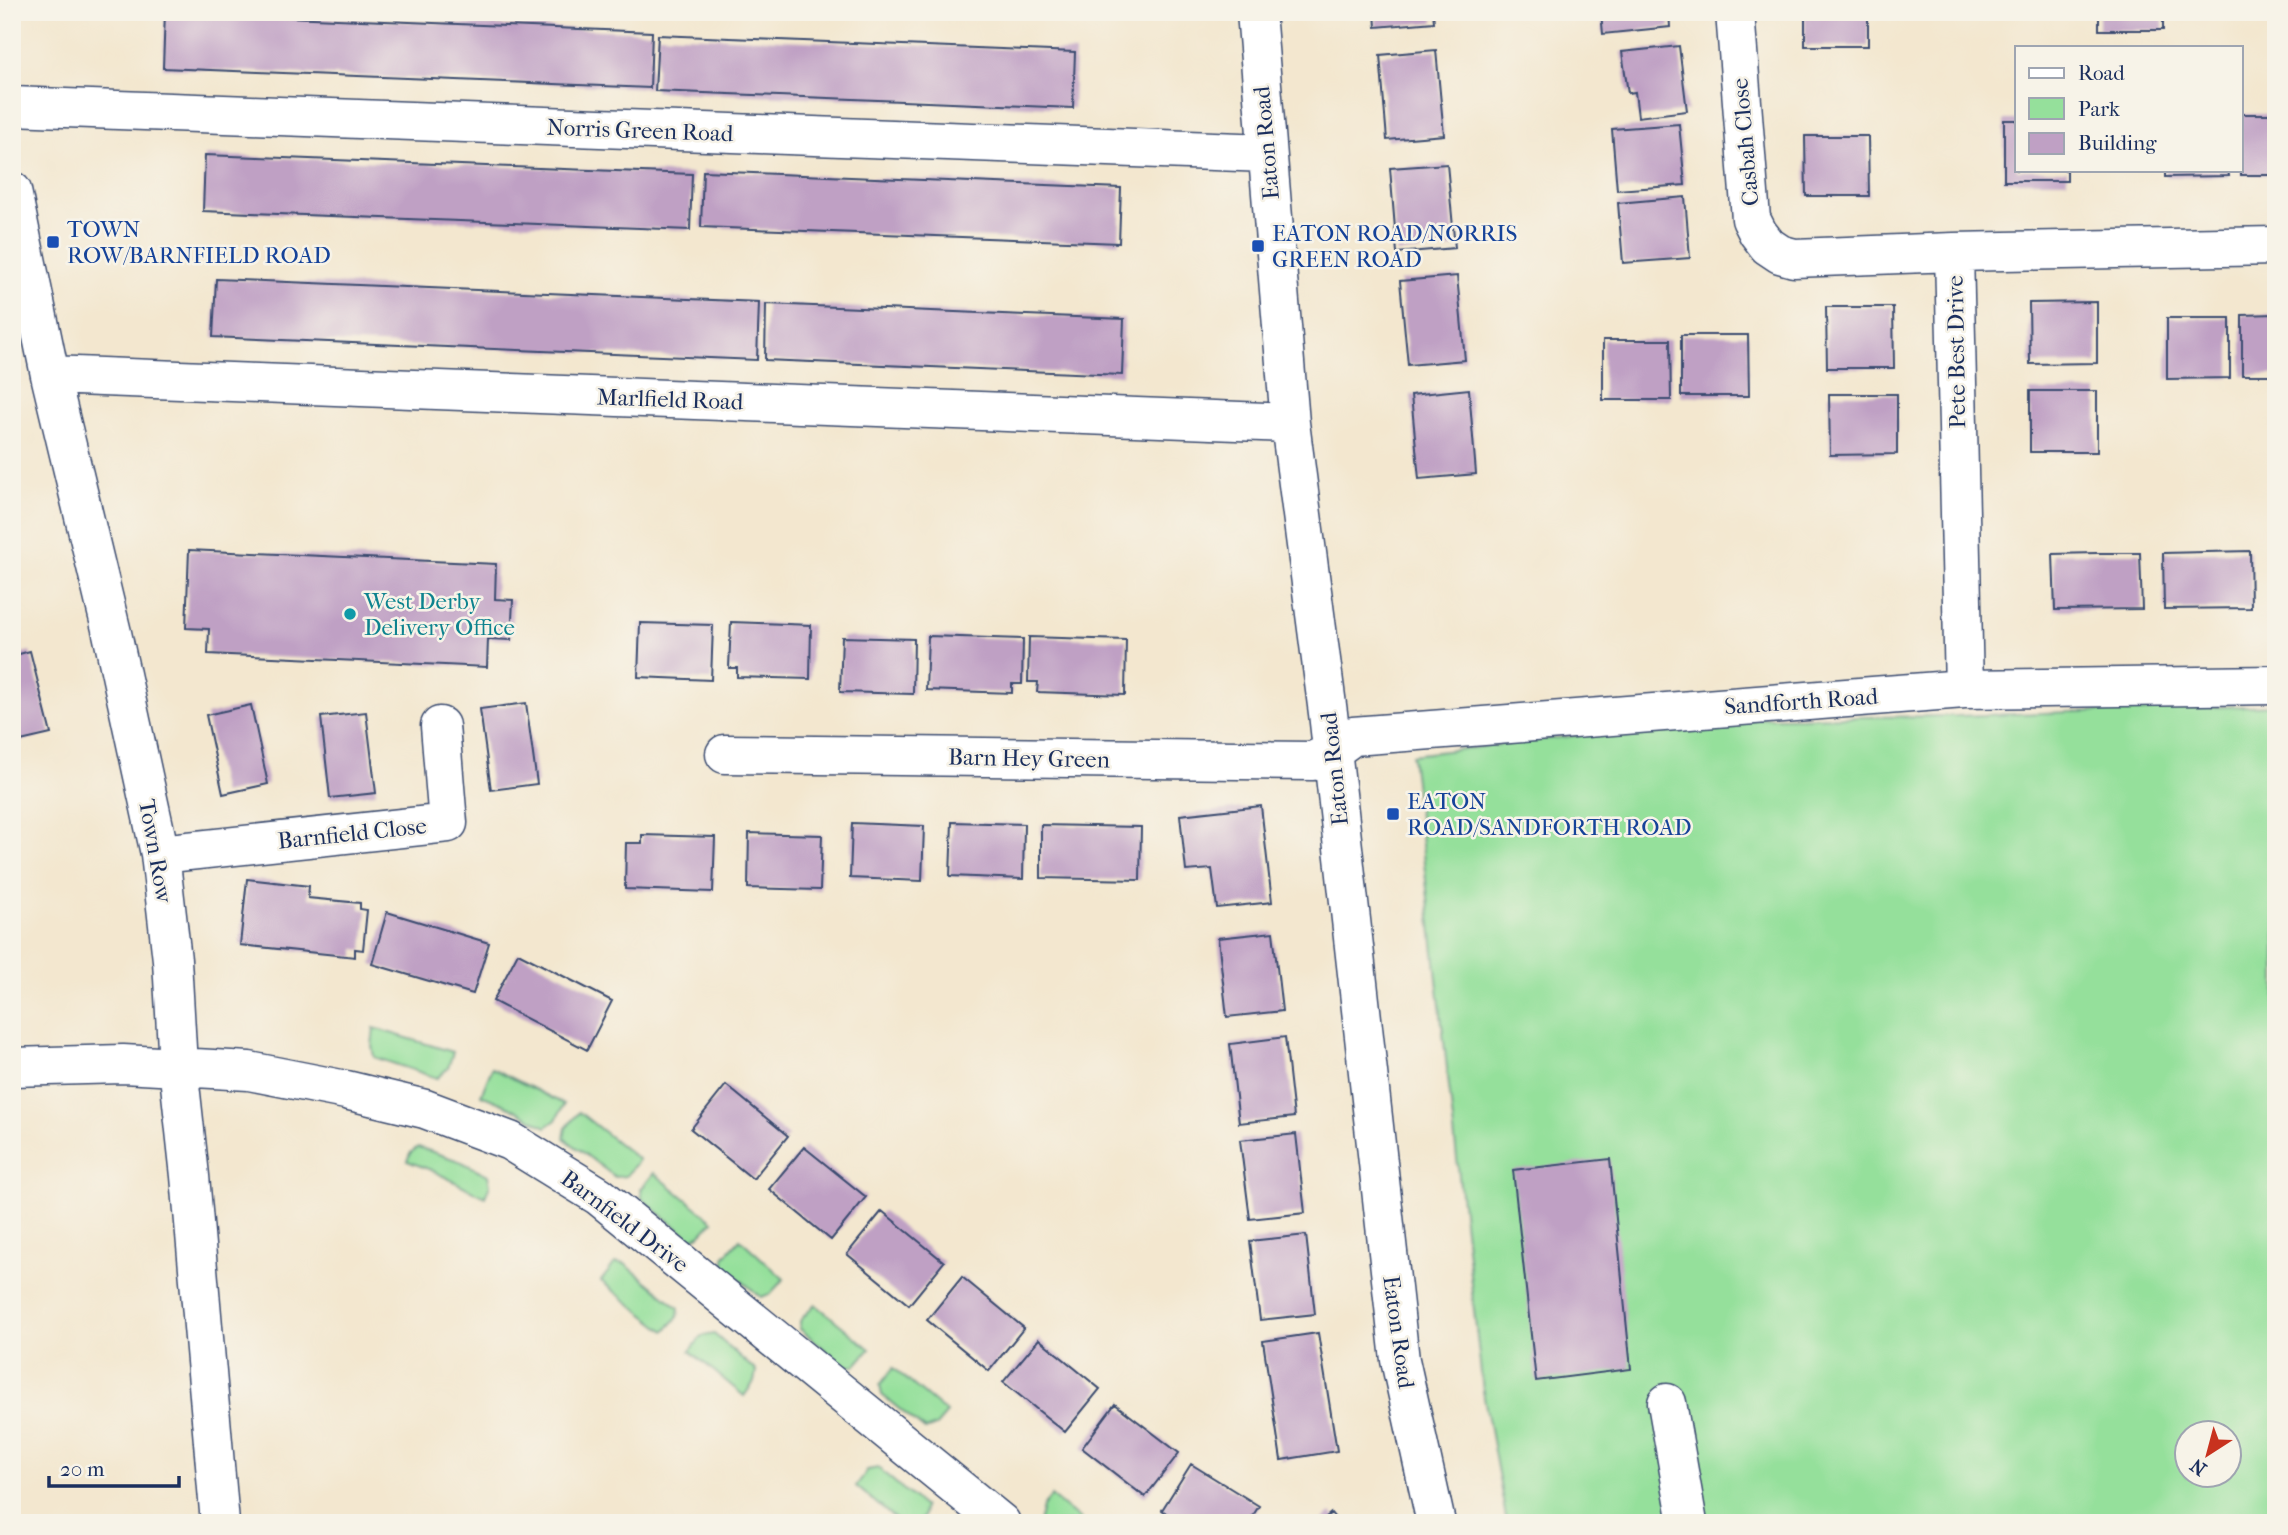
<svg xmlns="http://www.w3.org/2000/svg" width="2288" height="1535" font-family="'IM FELL French Canon',serif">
<rect width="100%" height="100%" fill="#f7f3e8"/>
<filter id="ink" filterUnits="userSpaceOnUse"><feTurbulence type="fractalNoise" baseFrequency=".0143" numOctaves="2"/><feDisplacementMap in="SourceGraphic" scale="14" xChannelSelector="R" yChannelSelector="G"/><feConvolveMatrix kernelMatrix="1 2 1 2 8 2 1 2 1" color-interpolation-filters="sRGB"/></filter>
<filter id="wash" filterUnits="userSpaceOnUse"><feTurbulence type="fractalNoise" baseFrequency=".00686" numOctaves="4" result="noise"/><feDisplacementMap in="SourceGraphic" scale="28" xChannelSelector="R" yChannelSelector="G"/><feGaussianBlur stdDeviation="1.57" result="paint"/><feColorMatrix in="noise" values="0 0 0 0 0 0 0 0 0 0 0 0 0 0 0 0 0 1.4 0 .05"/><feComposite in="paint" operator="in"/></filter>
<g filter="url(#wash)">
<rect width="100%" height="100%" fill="#f3e7cf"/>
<path fill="#95e09b" stroke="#58887c" stroke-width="2" fill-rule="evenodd" d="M2276 705V1523H1507L1483 1391 1412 755 1581 735 1766 718 1957 716ZM2186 1434H2228V1476H2186Z
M374 1028 453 1052 448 1068 437 1078 374 1057 372 1046Z
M492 1068 564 1104 556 1120 546 1127 510 1107 481 1095Z
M579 1112 639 1160 626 1176 615 1177 564 1138 566 1128Z
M418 1147 462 1162 488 1175 490 1185 485 1197 431 1170 407 1161 410 1153Z
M654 1173 713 1221 700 1235 691 1239 642 1199 641 1189Z
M740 1239 784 1279 770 1294 761 1297 724 1266V1257Z
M615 1263 625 1264 679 1308 678 1317 665 1331 601 1281Z
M815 1304 870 1349 855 1366H845L800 1329V1321Z
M714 1334 756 1371 754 1382 744 1396 690 1351 702 1336Z
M893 1368 947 1413 936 1426 925 1430 882 1395 880 1385Z
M878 1468 924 1507 923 1517 918 1523H900L856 1486 868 1470Z
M1051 1496 1084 1523H1039L1043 1507Z"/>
<g id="blocks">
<path fill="#bfa0c4" d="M165 12 652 32 650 88 163 68Z
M1375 12H1433L1434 22 1376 27Z
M1601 12H1669L1670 27 1603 34Z
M1805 12H1868V46H1805Z
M2099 12H2163V30H2099Z
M658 35 1075 52 1073 108 655 91Z
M1679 46 1687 111 1638 117 1635 92 1628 93 1622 52Z
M1436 50 1444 135 1387 140 1380 55Z
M2241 114H2276V175H2241Z
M2004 120H2017V170H2067V181H2004Z
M1679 124 1685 185 1617 190 1612 129Z
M1805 136H1868L1869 196H1806Z
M205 155 692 174 690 230 203 211Z
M1447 164 1455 248 1397 253 1390 168Z
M2165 170H2228L2229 176 2165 177Z
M703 171 1121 188 1119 243 701 227Z
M1685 197 1690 258 1623 263 1618 203Z
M1457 276 1465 360 1408 365 1400 281Z
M216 279 759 302 757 360 213 337Z
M2097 302V363L2030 364 2029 303Z
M766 304 1124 319 1122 375 765 360Z
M1826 307H1893L1894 368H1827Z
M2276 314V375H2242V315Z
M2167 318H2230V378L2167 379Z
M1681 335H1748L1749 396H1681Z
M1603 340H1670L1671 400H1603Z
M1469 389 1476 474 1419 479 1411 395Z
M2030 391H2097V452H2030Z
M1829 394H1897V454L1830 455Z
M189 550 496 564 495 599 513 600 511 640 488 639 487 667 208 654 209 629 186 628Z
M2250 551 2251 608 2164 609 2163 553Z
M2097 553H2140L2142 609 2055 610 2053 554Z
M731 622 811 625 810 679 737 677V668H729Z
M640 623 713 625 711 680 638 677Z
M928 636 1023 639 1022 684H1012V693L926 690Z
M842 637 914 639 913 694 840 692Z
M1029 637 1126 640 1125 695 1037 692 1038 682H1028Z
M30 651 51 734 12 743V656Z
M526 703 537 784 491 790 480 709Z
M251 705 268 784 223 794 206 715Z
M366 712 376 793 330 798 321 717Z
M1261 806 1272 902 1217 908 1212 869 1186 871 1180 815Z
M952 822 1024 824 1023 879 950 876Z
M852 823 924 826 922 881 850 878Z
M1041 825 1141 827 1140 880 1041 878Z
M749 833 822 835 820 890 748 888Z
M642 835 715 837 713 892 625 889 626 843H642Z
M247 879 309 886 308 898 360 903V909L367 910 363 950 355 949V957L240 945Z
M387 912 489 943 473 994 372 964Z
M1273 932 1282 1011 1227 1017 1218 938Z
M518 953 612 1001 587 1050 493 1001Z
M1285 1037 1294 1117 1239 1123 1230 1044Z
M726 1085 788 1136 753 1179 691 1129Z
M1296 1134 1305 1213 1250 1219 1240 1140Z
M804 1147 866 1197 831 1240 769 1189Z
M1610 1159 1631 1369 1536 1381 1513 1170Z
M882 1211 944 1262 909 1305 847 1254Z
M1306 1235 1315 1314 1260 1320 1250 1241Z
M962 1277 1024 1328 989 1371 927 1320Z
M1318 1333 1337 1451 1281 1460 1263 1341Z
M1039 1339 1100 1389 1065 1432 1003 1382Z
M1115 1404 1179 1453 1145 1497 1082 1448Z
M1191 1464 1259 1506 1248 1523H1181L1162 1510Z
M1331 1513 1339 1523H1319Z"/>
</g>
</g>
<g filter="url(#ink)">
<use href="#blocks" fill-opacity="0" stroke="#3b4b6f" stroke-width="2"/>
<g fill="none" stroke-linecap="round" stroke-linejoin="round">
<defs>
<path id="minor" d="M1256 12 1290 423 1328 713 1400 1360 1436 1523
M1735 12 1751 219 1758 233 1768 246 1780 254 1794 258 1954 252
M12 106 1267 153
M12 191 50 375 112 633 160 854 172 960 178 1066 190 1176 220 1523
M50 375 1290 423
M1964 689 1954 252 2276 246
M725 754 1313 761 1331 752 1353 736 1964 689 2276 685
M160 854 448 823 440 726
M12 1067 123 1064 249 1071 346 1090 425 1109 510 1141 599 1196 1001 1523
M1667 1403 1688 1523"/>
</defs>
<use href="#minor" stroke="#3b4b6f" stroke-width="41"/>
<use href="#minor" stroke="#fff" stroke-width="38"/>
</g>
</g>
<g fill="#1a4fb4" stroke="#f7f3e8" stroke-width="2.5">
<rect x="46" y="235" width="14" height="14" rx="3.5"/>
<rect x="1251" y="239" width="14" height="14" rx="3.5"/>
<rect x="1386" y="807" width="14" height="14" rx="3.5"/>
</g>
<circle fill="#0f9aa8" stroke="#f7f3e8" stroke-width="2.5" cx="350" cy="614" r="7"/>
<g text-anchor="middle" stroke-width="5" stroke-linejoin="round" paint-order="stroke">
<g font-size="23" fill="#1b2f5e" stroke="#f7f3e8">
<text transform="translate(640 130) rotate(2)" y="8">Norris Green Road</text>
<text transform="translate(1745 142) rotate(-95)" y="8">Casbah Close</text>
<text transform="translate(1266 143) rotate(-95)" y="8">Eaton Road</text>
<text transform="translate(1956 352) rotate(-91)" y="8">Pete Best Drive</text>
<text transform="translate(670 399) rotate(2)" y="8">Marlfield Road</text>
<text transform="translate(1801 701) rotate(-4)" y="8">Sandforth Road</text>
<text transform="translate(1029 758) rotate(1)" y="8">Barn Hey Green</text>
<text transform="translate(1334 769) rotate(-96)" y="8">Eaton Road</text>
<text transform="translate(352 833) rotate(-6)" y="8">Barnfield Close</text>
<text transform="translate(156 851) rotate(80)" y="8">Town Row</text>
<text transform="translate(625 1221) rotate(37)" y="8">Barnfield Drive</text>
<text transform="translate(1399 1332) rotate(82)" y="8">Eaton Road</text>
</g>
<g font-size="23" fill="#164399" stroke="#f7f3e8" text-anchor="start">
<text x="67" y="237">TOWN<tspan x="67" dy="26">ROW/BARNFIELD ROAD</tspan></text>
<text x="1272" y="241">EATON ROAD/NORRIS<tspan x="1272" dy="26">GREEN ROAD</tspan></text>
<text x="1407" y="809">EATON<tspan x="1407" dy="26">ROAD/SANDFORTH ROAD</tspan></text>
</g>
<g font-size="23" fill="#0d838f" stroke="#f7f3e8" text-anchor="start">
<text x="364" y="609">West Derby<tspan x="364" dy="26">Delivery Office</tspan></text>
</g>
</g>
<rect width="2288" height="1535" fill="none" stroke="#f7f3e8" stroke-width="42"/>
<rect x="2015" y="46" width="228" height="126" fill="#f7f3e8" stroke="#9fa5b1" stroke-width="2"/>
<rect x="2029" y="68" width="35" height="10" fill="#ffffff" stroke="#9fa5b1" stroke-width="2"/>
<text x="2078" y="80" font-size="21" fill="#1b2f5e">Road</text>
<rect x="2029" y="98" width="35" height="21" fill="#95e09b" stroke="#9fa5b1" stroke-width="2"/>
<text x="2078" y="116" font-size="21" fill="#1b2f5e">Park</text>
<rect x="2029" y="133" width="35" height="21" fill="#bfa0c4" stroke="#9fa5b1" stroke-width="2"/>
<text x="2078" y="150" font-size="21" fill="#1b2f5e">Building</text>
<g transform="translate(2208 1454) rotate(216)"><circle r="33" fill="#f7f3e8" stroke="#9fa5b1" stroke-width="2"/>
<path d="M0-5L12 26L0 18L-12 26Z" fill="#c8321e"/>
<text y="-10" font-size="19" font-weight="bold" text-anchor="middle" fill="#1b2f5e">N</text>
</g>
<path d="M49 1476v10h130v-10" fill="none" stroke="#1b2f5e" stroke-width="3.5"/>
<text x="60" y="1476" font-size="21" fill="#1b2f5e" stroke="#f7f3e8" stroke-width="5" paint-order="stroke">20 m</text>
</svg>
